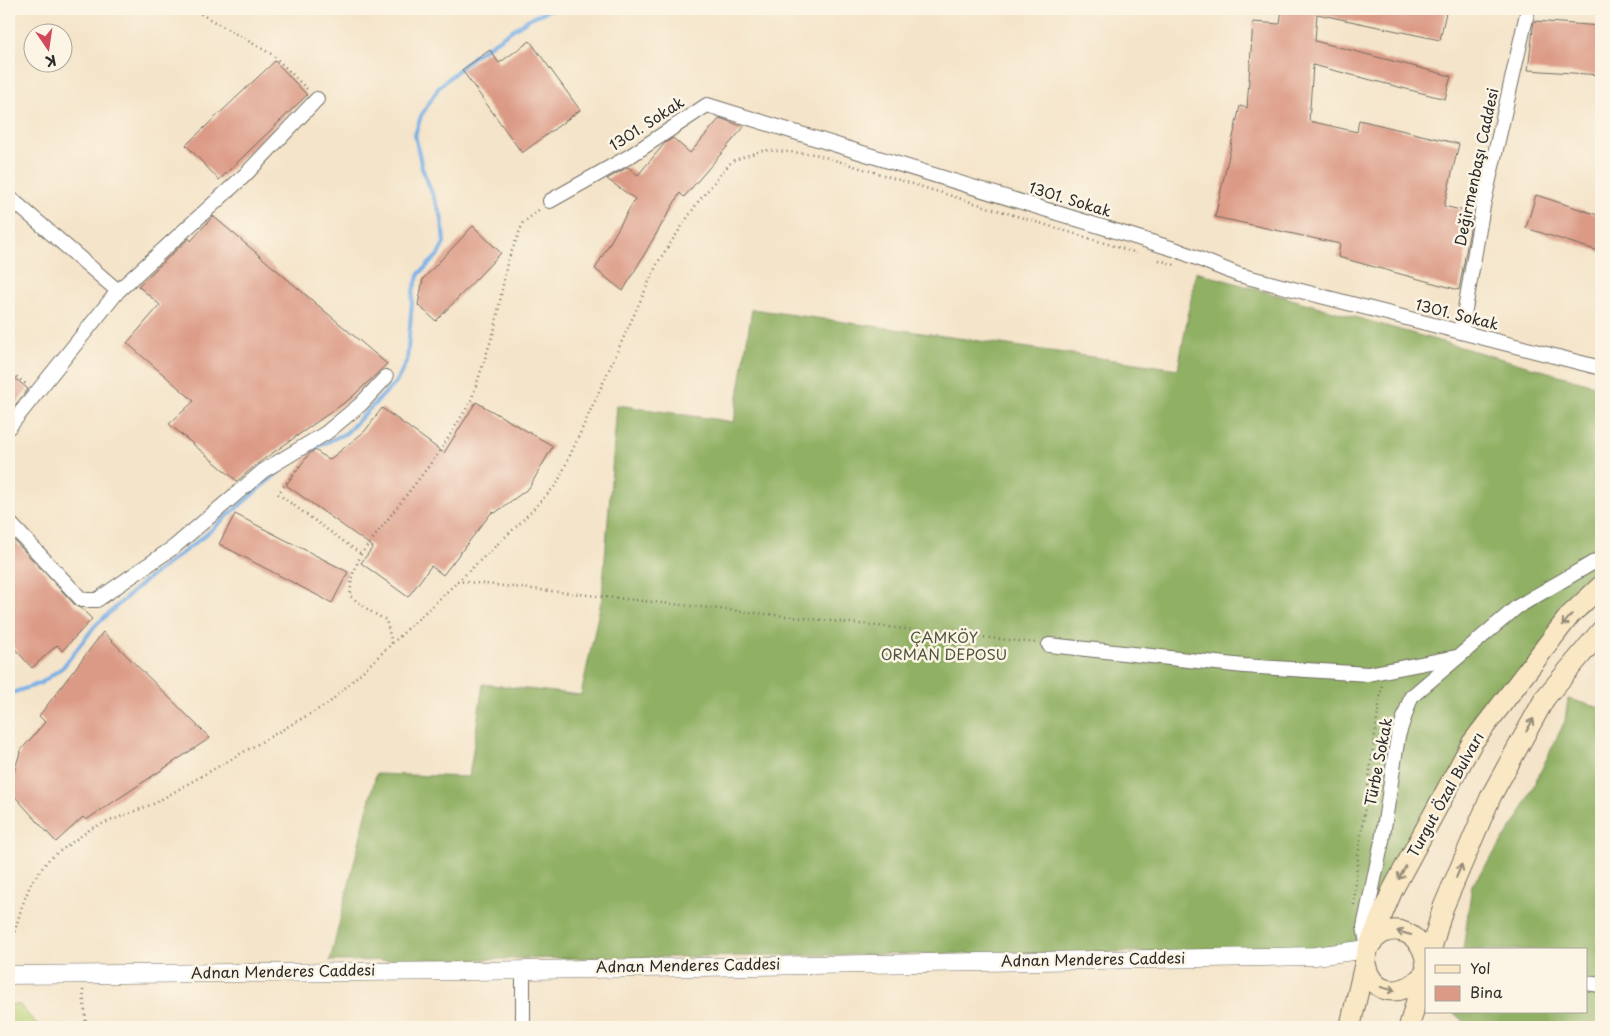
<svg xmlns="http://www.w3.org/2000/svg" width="1610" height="1036" font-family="'Playpen Sans',sans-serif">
<rect width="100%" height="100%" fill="#fcf5e5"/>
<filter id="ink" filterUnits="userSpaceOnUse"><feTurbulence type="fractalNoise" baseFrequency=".02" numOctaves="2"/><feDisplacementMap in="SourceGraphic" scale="10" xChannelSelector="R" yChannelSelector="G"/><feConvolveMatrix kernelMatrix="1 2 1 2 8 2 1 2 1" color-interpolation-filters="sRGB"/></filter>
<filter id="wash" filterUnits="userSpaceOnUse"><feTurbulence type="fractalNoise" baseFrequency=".0096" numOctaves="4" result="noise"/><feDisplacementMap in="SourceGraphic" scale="20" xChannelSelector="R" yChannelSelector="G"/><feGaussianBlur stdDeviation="1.12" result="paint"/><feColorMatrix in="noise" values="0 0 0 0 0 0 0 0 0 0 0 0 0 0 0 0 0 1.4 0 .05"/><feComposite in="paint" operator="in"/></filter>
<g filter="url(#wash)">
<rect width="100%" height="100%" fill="#f4e4c9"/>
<path fill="#b5cd72" stroke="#707c4e" d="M9 1004 20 1005 39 1027H9Z"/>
<path fill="#90b064" stroke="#5e6e48" d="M1196 272 1601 387V592L1496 697 1368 949 330 961 376 774 469 777 483 684 581 695 602 597 617 405 734 422 752 309 1178 369Z
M1568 699 1601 708V1027H1469L1453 1012H1586V950H1463L1472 885 1517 820 1565 721Z"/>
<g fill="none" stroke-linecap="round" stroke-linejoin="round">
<path stroke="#76afe6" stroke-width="4" d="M307 452 346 433 397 381 407 360 413 291 419 274 438 255 444 243 442 218 422 168 415 135 421 116 439 87 475 55 529 19 551 9
M9 694 41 683 63 667 95 626 141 584 203 537 290 462"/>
</g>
<g id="blocks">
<path fill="#db9a85" d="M1282 9H1431L1446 12 1440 40 1317 14 1315 41 1451 76 1445 99 1313 65 1309 121 1357 132 1359 120 1459 144 1444 206 1473 213 1459 290 1338 257 1340 244 1215 217 1240 106 1247 108 1253 22 1280 24Z
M1534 21 1601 26V75L1528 70Z
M530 41 580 110 522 153 462 70 490 50 499 63Z
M275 61 307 95 219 180 186 145Z
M720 118 744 127 684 197 680 193 623 291 595 269 635 199 607 179 628 167 638 175 665 143 673 138 690 153Z
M1536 195 1601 216V252L1526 228Z
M213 216 387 364 351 398 257 464 237 481 169 424 194 401 127 343 160 305 138 286 189 238 191 241Z
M473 226 501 253 436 321 418 305 423 279Z
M9 373 28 389 9 413Z
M476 402 553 446 529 488 495 513 492 512 443 575 431 566 408 597 361 563 373 547 286 485 309 454 315 450 329 460 365 431 382 408 444 453Z
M235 514 348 572 332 603 219 544Z
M9 535 76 606 82 609 92 619 62 651 57 645 32 668 9 642Z
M103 632 210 738 86 820 83 817 56 842 9 790V787L21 750 45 722 39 716Z"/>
</g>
</g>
<g filter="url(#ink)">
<use href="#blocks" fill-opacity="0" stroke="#716c62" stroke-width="1"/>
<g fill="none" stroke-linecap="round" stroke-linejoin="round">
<defs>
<path id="minor" d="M9 197 118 291
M550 201 630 156 707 105 1177 250 1239 275 1601 368
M1461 332 1483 206 1528 9
M9 427 118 291 245 175 317 99
M9 522 82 600H97L174 547 263 471 326 433 361 404 386 377
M1049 645 1244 666 1368 674 1456 657
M1368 949 1364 927 1382 841 1398 736 1411 697 1517 607 1601 558
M523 969V1027
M1586 983 1601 985"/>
<path id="tertiary" d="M9 975 472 971 1315 956 1368 949"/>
<path id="secondary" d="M1370 945C1390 916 1426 934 1426 966
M1431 950 1443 908 1491 796 1545 698 1601 631
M1365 959C1369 995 1401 1000 1423 975
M1350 1027 1368 949 1392 891 1472 743 1570 615 1601 586
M1409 1027 1424 974"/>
</defs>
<use href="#minor" stroke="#716c62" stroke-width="16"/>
<use href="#tertiary" stroke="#716c62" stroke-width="19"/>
<use href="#secondary" stroke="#716c62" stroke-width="22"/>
<path stroke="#716c62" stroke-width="2.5" stroke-dasharray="1 4" stroke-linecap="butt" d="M192 9 273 55 309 91
M1159 260 1178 266
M9 370 27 385
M299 466 278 494 361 554
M457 581 1037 643
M392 643 386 620 373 613 350 596 352 576 361 554 438 454 471 401 495 328 507 263 523 223 541 208
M1354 905 1357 865 1382 684
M9 951 22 906 31 883 49 859 92 828 153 804 329 703 521 522 557 484 658 262 698 202 732 161 763 150 815 154 1137 253
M83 990 86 1027"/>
<use href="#minor" stroke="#fff" stroke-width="14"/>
<use href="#tertiary" stroke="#fff" stroke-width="18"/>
<use href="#secondary" stroke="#fae7c3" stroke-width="20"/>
</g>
<defs><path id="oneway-shaft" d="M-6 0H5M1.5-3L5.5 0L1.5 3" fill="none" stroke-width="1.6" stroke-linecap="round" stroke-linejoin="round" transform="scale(1.25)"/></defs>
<g stroke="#928977">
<use href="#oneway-shaft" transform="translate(1567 620) rotate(129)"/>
<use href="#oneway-shaft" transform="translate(1530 725) rotate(-61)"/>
<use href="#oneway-shaft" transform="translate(1459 871) rotate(-67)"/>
<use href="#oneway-shaft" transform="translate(1402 873) rotate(118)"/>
<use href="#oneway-shaft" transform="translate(1404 933) rotate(-164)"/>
<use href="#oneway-shaft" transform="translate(1388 989) rotate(15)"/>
</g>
</g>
<g text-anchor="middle" stroke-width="5" stroke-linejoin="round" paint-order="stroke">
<g font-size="15" fill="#2b2b2b" stroke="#fcf5e5">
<text transform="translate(647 124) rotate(-33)" y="5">1301. Sokak</text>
<text transform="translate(1477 167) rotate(-78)" y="5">Değirmenbaşı Caddesi</text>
<text transform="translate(1070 200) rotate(17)" y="5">1301. Sokak</text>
<text transform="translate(1457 315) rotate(14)" y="5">1301. Sokak</text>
<text transform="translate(1379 762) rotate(-79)" y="5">Türbe Sokak</text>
<text transform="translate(1446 795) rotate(-61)" y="5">Turgut Özal Bulvarı</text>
<text transform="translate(1093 960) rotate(-1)" y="5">Adnan Menderes Caddesi</text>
<text transform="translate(688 966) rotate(-1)" y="5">Adnan Menderes Caddesi</text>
<text transform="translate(283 972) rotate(-1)" y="5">Adnan Menderes Caddesi</text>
</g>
<g font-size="15" fill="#4e543d" stroke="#fcf5e5">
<text x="944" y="643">ÇAMKÖY<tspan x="944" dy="17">ORMAN DEPOSU</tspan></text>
</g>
</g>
<rect width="1610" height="1036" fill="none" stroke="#fcf5e5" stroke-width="30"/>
<rect x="1425" y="948" width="162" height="65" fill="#fcf5e5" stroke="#a8a49b"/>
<rect x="1435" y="965" width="25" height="8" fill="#fae7c3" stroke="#a8a49b"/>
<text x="1470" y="974" font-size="15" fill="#2b2b2b">Yol</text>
<rect x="1435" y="986" width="25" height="15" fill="#db9a85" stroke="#a8a49b"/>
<text x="1470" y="998" font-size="15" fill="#2b2b2b">Bina</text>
<g transform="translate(48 48) rotate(167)"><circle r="24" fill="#fcf5e5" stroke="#a8a49b"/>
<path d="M0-4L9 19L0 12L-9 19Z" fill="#d1495b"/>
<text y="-8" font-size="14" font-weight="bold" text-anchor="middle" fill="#2b2b2b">K</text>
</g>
</svg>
